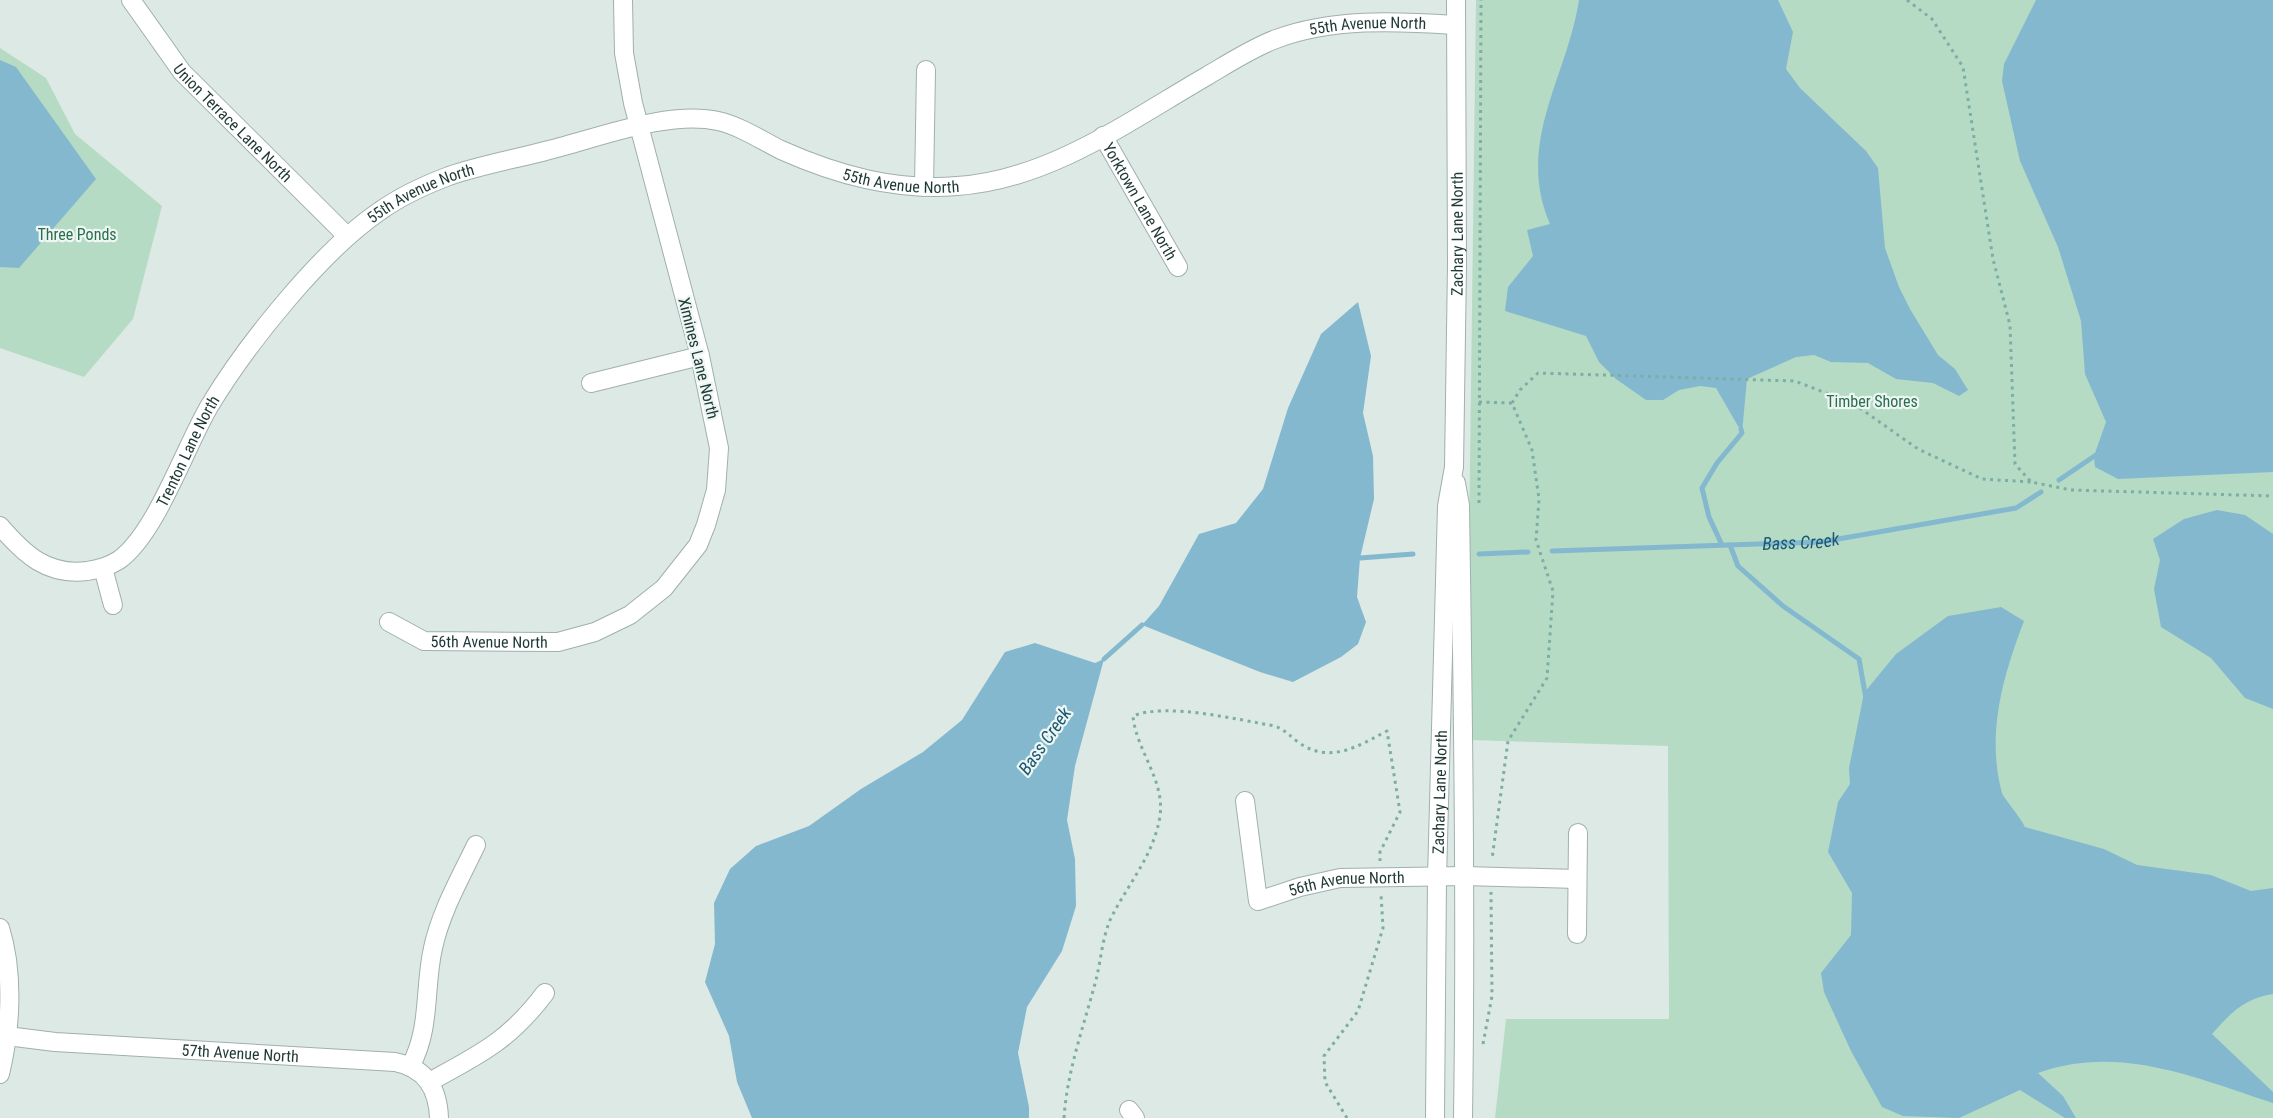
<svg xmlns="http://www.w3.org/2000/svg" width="2273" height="1118" font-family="'Roboto Condensed',sans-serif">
<rect width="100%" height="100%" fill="#dde9e5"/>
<path fill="#b5dbc5" d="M1476 0H2273V1118H1495L1506 1019H1669L1668 746 1470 740 1469 541Z
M0 48 46 78 75 134 162 206 133 319 84 377 0 348Z"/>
<path fill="#84b8cf" d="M1579 0H1778L1793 32 1786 69 1800 88 1866 151 1878 168 1885 248 1899 287 1910 309 1938 355 1955 369 1968 390 1959 396 1933 383 1896 379 1868 363 1831 362 1814 355 1796 357 1747 379 1742 433 1716 388 1700 386 1679 390 1663 400H1646L1616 379 1599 362 1586 336 1505 311 1508 287 1533 256 1527 230 1550 224C1515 143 1567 78 1579 0Z
M2036 0H2273V472L2118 479 2095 467 2094 456 2106 422 2085 374 2081 321 2058 247 2020 161 2002 81 2004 64Z
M0 60 16 67 96 179 19 268 0 267Z
M1358 302 1371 356 1363 413 1373 456 1374 499 1360 558 1357 597 1366 622 1358 644 1341 657 1293 682 1260 672 1142 625 1159 606 1199 534 1236 523 1263 489 1288 408 1321 334Z
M2217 510 2245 515 2273 534V709L2245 698 2211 658 2161 627 2154 589 2160 560 2153 539 2184 519Z
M2001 607 2024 621C2003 676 1986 734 2002 793 2003 797 2021 818 2025 827L2104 849 2137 865 2211 875 2251 891 2273 888V994C2243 999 2232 1012 2212 1034L2273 1092V1103C2195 1078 2120 1044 2038 1073L2063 1096 2076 1118H2065L2020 1090 1959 1118 1903 1116 1882 1107 1851 1051 1824 992 1821 973 1851 935 1852 893 1828 852 1838 802 1850 784 1849 768 1864 693 1896 654 1948 616Z
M1035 643 1095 663 1104 659 1075 766 1067 820 1075 859 1076 906 1062 951 1027 1007 1018 1053 1029 1107V1118H752L737 1082 729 1036 705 982 715 944 714 903 730 869 756 846 809 826 861 789 923 752 962 720 1005 652Z"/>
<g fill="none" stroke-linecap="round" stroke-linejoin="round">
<g stroke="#84b8cf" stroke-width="5">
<path d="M2059 480 2099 453"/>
<path d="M1722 545 1709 517 1702 488 1717 463 1742 433 1741 429"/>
<path d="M1730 545 1738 566 1783 606 1859 659 1866 699"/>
<path id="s1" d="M1552 551 1821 542 2016 508 2041 492"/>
<path d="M1479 554 1528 552"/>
<path d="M1360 558 1413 554"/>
<path d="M1104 659 1142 625"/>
</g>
<defs>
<g id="minor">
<path id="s2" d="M131 0 182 72 347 236"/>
<path id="s3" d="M1103 136 1178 267"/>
<path d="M924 187 926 70"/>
<path d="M591 383 700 356"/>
<path d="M1456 483 1460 505C1463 710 1466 914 1463 1118"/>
<path id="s4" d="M0 526C24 554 47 576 87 571 99 569 108 567 119 560 156 534 185 447 210 405 247 344 321 251 380 211 401 196 425 185 449 176 481 165 516 159 549 150 598 138 668 110 718 121 740 126 761 140 781 150 837 175 895 191 957 186 1049 180 1129 121 1207 76 1229 63 1252 48 1276 39 1332 18 1396 21 1455 25"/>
<path d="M103 568 113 605"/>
<path id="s5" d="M389 622 424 641 558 642 595 632 630 615 664 588 698 545 706 525 716 490 719 448 700 356 633 103 624 53 623 0"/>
<path id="s6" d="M1245 801 1258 901 1300 887 1340 878 1465 876 1577 879"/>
<path d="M0 928C14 973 11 1028 0 1074"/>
<path d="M1577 934 1578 833"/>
<path id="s7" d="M7 1036 55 1042 395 1062C425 1068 438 1088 439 1118"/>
<path d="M411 1065C431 1028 424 987 433 948 441 911 460 879 476 845"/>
<path d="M429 1082C479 1055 510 1040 545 993"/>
<path d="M1129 1110 1135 1118"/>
<path id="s8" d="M1435 1118 1437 878 1447 506 1454 467 1457 265 1456 0"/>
</g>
</defs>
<use href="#minor" stroke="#a0b0ad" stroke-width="20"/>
<path stroke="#7dada5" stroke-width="3" stroke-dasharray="3 4.5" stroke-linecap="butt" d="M1907 0 1932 19 1963 67 1993 259 2010 325 2015 464 2031 482 2071 490 2273 496
M1479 402 1512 403 1532 450 1539 499 1536 540 1553 591 1547 678 1508 741 1492 859
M1512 403 1520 390 1538 373 1795 381 1854 404 1918 449 1982 479 2031 482
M1479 503 1481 0
M1483 1044 1492 996 1491 892
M1064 1118C1067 1070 1085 1023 1097 976 1101 958 1103 935 1111 918 1128 884 1154 855 1160 816 1165 780 1136 750 1133 716 1166 702 1239 720 1275 726 1285 730 1290 736 1298 742 1330 765 1358 746 1387 731L1400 812 1380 852V861
M1347 1118 1325 1082 1324 1056 1358 1011 1383 928 1381 894"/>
<use href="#minor" stroke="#fff" stroke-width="18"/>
</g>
<g text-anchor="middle" stroke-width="4.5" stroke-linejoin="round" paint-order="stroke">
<g font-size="16" fill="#1f3835" stroke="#edf6f3">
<text dy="6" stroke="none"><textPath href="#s4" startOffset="1630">55th Avenue North</textPath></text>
<text dy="6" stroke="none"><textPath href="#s2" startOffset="160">Union Terrace Lane North</textPath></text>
<text dy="6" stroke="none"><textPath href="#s4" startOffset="1126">55th Avenue North</textPath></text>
<text dy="6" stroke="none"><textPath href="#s4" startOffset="622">55th Avenue North</textPath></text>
<text dy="6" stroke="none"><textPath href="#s3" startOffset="75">Yorktown Lane North</textPath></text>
<text dy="6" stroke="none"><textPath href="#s8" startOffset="885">Zachary Lane North</textPath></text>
<text transform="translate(699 358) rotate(76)" y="6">Ximines Lane North</text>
<text dy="6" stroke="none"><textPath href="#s4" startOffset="267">Trenton Lane North</textPath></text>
<text dy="6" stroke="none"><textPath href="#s5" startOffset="105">56th Avenue North</textPath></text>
<text dy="6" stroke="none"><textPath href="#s8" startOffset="326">Zachary Lane North</textPath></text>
<text dy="6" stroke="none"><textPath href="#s6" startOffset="192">56th Avenue North</textPath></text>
<text dy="6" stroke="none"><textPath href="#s7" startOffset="234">57th Avenue North</textPath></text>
</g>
<g font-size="16" fill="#2a6e4e" stroke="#edf6f3">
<text x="77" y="240">Three Ponds</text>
<text x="1872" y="407">Timber Shores</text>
</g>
<g font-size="18" font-style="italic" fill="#1a5772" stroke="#edf6f3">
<text dy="6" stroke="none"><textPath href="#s1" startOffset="249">Bass Creek</textPath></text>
<text transform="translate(1045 741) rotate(-55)" y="6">Bass Creek</text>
</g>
</g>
</svg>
